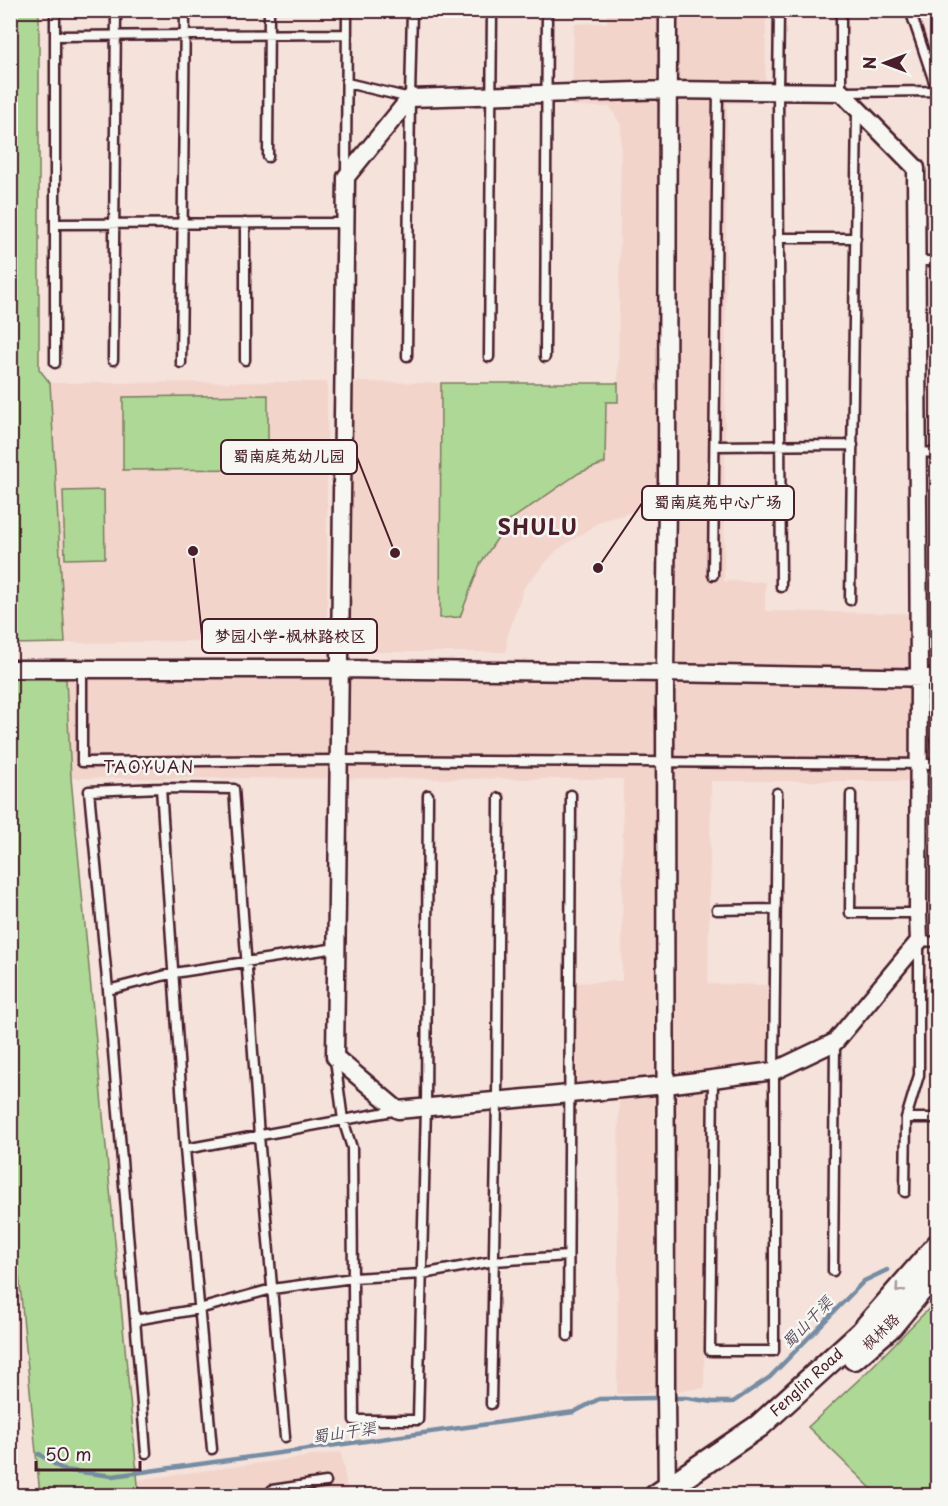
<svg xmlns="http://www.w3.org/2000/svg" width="948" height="1506" font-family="'Playpen Sans','LXGW WenKai TC',sans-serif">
<rect width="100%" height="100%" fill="#f4e2db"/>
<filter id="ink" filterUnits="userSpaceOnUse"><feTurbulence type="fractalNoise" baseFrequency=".0167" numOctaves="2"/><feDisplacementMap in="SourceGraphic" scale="12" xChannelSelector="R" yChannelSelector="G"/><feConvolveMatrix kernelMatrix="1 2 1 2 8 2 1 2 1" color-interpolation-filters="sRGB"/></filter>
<g filter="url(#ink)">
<path fill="#f2d4cb" d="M607 11H766L765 102 727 103 724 581 765 582V611L937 614 938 781H711L708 984 769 985V1083L707 1088 704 1388 642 1394H617L619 1100 575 1104V983L622 981 623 779 71 778 66 679 299 680 510 678 655 680 656 505 601 521 557 550 524 587 507 637 506 652H366L350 618 353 382 441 383 440 618 460 617 480 564 509 521 579 473 605 463 606 402H618L621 125 610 107 572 106 574 24 607 23Z
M327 382V616L312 639 65 643 50 383Z
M341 1452 348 1495H139L137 1480Z"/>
<path fill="#add896" stroke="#7c7c60" stroke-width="1.5" d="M10 11H39V369L50 383 65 643 11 644Z
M441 383H618V402H606L605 463 579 473 509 521 480 564 460 617 440 618Z
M268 395V469L123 470V397Z
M104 490 105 558 65 559 63 491Z
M11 677 66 679 71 778 139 1495H40L10 1180Z
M937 1300V1495H878L808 1427 869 1370Z"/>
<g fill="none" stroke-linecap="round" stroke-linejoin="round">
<path stroke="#758ca3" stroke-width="4.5" d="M677 1398H687L713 1402H733L770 1377 864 1281 887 1270
M39 1454 64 1470 113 1476 574 1412 599 1399 655 1398"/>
<defs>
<path id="lane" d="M55 10V224L346 223
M779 10 778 91 781 587
M841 10V92L938 91
M910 10 937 91 938 103
M55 36 347 34
M347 83 410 98
M268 157 269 10
M346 175 347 10
M55 224V363
M778 238H856
M917 261H938
M407 356 410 98 412 10
M489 357 492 10
M545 357 547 10
M113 360 116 10
M245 360V223
M181 363 185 10
M715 446 853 445
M918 452 938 453
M713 575 718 90
M850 600 857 111
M82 670V762L338 760 938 764
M161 788 185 1149
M851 795 850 913H918
M717 910 776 909
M108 990 89 791 161 788 234 789 259 1136 285 1437
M335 1060 343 1120 352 1148 354 1420H418L426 1107 428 795
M713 1080 710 1351H774V1071L777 793
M906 1118 919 1075V941L938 942
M905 1192 906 1118H938
M833 1271 835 1043
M924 1286 938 1299
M135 1320 199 1309 272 1289 353 1278 422 1274 494 1261 568 1256
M568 1336 571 795
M491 1404 497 1101 499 798
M212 1449 185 1149 398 1110
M146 1453 108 990 174 973 336 948
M273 1496 272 1490 326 1482"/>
<path id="street" d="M668 90 841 92 916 168 919 678 918 913 919 941 835 1042 774 1071 666 1085 398 1110 335 1057 346 177 410 98Z
M10 669H337L665 673 938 678
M667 1496 666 1396 665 673 667 501 668 10"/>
<g id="secondary">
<path d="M854 1358 891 1326 938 1269"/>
<path id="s1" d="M656 1496 759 1426 862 1332 938 1245"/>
</g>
</defs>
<use href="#lane" stroke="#4a1f2b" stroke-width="13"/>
<use href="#street" stroke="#4a1f2b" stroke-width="21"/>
<use href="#secondary" stroke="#4a1f2b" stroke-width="27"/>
<use href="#lane" stroke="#f6f6f2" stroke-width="8"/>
<use href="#street" stroke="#f6f6f2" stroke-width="16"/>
<use href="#secondary" stroke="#f6f6f2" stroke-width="22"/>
</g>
<defs><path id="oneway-chevron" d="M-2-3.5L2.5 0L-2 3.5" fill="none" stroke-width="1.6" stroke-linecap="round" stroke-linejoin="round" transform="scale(1.5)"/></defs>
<use stroke="#a99598" href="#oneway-chevron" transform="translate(899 1289) rotate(131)"/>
</g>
<g text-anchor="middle" stroke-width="5" stroke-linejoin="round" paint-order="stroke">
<g font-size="15" fill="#4a1f2b" stroke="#f6f6f2">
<text transform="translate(881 1332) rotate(-44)" y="5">枫林路</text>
<text dy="5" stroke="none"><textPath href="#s1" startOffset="189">Fenglin Road</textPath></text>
</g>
<g font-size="16" letter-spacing="1.5" fill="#4a1f2b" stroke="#f6f6f2">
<text x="149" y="773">TAOYUAN</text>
</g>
<g font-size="16" font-style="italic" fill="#5c4c5d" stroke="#f6f6f2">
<text transform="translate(807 1322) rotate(-46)" y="6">蜀山干渠</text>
<text transform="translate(344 1432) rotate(-8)" y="6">蜀山干渠</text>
</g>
<g font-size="21" font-weight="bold" letter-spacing="1.5" fill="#4a1f2b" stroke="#f6f6f2">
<text x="538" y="535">SHULU</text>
</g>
</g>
<path fill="none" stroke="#4a1f2b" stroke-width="2" d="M395 553L357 457M598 568L642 503M193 551L202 636"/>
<g fill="#4a1f2b" stroke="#f6f6f2" stroke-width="2">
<circle cx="395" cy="553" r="6"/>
<circle cx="598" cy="568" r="6"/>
<circle cx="193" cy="551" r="6"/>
</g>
<g fill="#f6f6f2" stroke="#4a1f2b" stroke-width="2">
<rect x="221" y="440" width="136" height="34" rx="6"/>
<rect x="642" y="486" width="152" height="34" rx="6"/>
<rect x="202" y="619" width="175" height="34" rx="6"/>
</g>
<g font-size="16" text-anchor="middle" font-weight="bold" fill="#4a1f2b">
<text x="289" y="462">蜀南庭苑幼儿园</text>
<text x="718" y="508">蜀南庭苑中心广场</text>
<text x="290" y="642">梦园小学-枫林路校区</text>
</g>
<rect width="948" height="1506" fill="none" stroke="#f6f6f2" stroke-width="36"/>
<rect x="18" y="18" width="912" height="1470" fill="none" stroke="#4a1f2b" stroke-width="2" filter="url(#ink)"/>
<g transform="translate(885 63) rotate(270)" stroke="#f6f6f2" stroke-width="4.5" paint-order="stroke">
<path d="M0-4.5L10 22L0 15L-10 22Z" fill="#4a1f2b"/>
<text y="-9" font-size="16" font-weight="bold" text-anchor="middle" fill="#4a1f2b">N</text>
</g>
<path d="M36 1461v9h104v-9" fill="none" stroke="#4a1f2b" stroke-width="3"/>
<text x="45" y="1461" font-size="18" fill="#4a1f2b" stroke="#f6f6f2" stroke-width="4.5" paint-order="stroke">50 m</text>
</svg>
